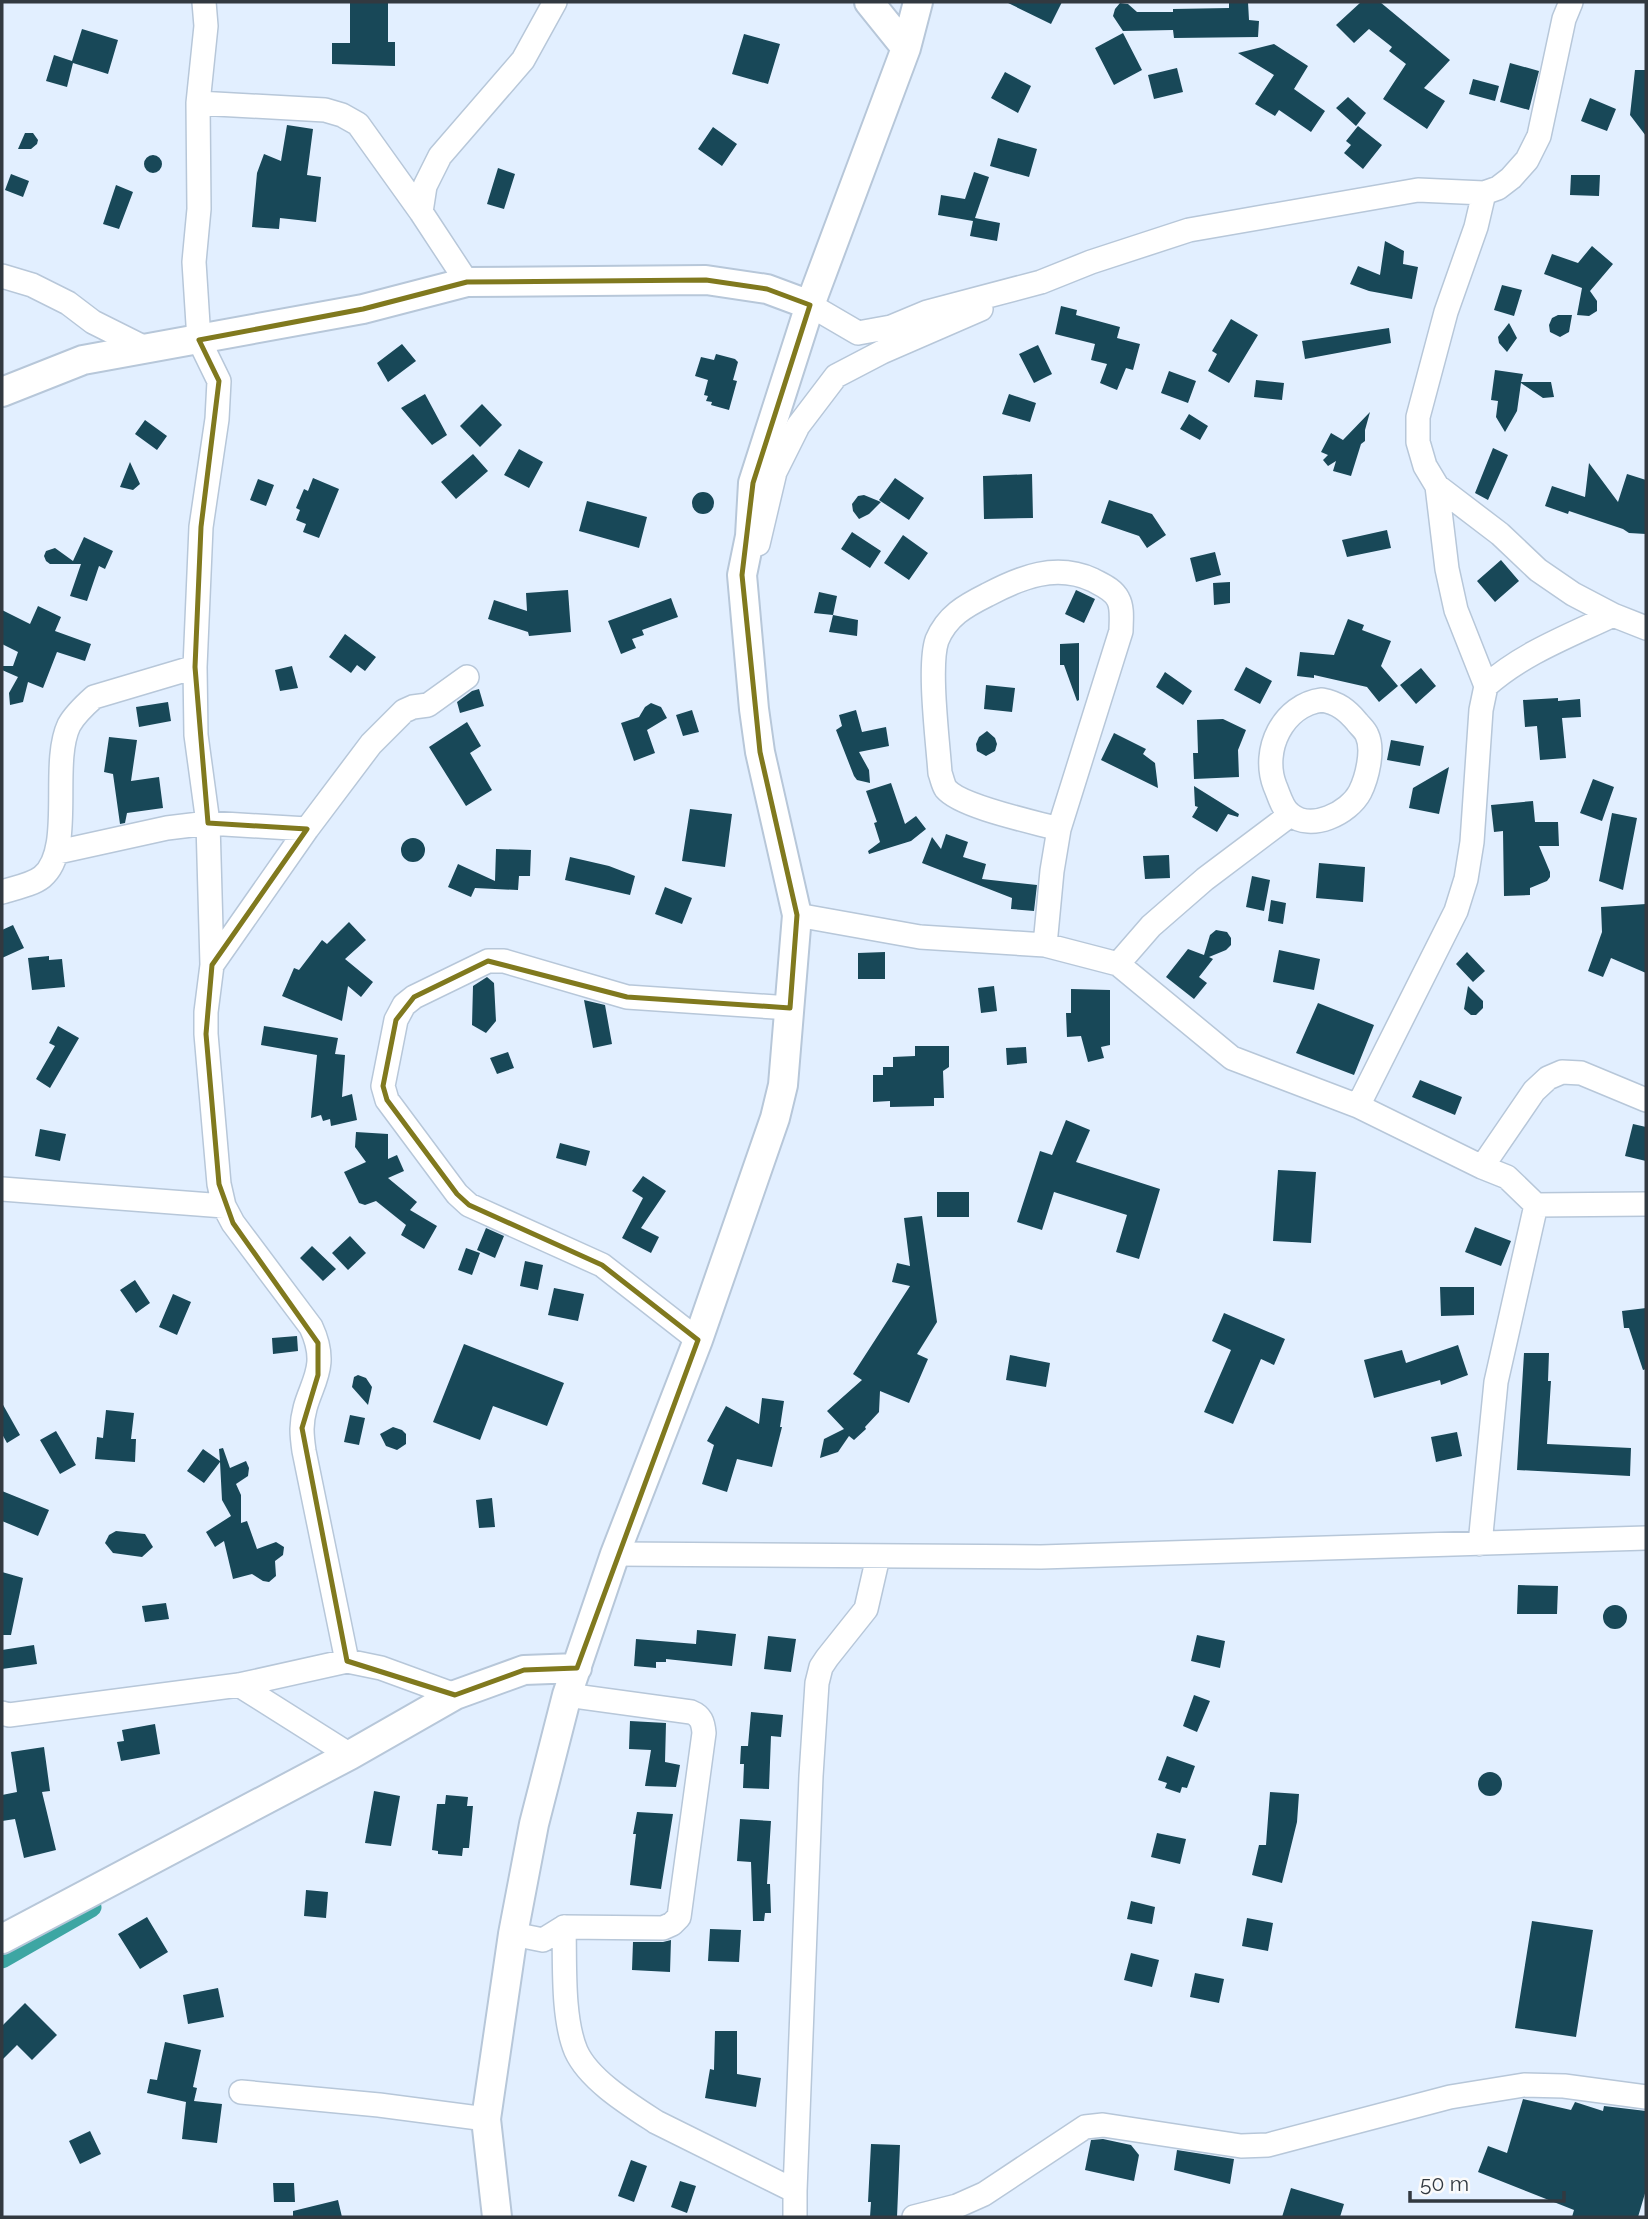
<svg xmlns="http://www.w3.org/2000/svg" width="1648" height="2219" font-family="Raleway,sans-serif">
<rect width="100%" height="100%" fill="#e2efff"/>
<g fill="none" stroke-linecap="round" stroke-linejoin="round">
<path stroke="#3da6a3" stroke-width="21" d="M2 1958 91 1907"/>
</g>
<path fill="#184858" d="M350 2H388V42H395V66L332 64V43H350Z
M1006 2H1062L1051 24Z
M1229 2H1248L1249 20 1259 21 1258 37 1174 38 1173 30 1123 31 1113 16 1115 9 1120 3 1128 4 1137 12H1173V9L1229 8Z
M1361 2H1380L1450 60 1424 88 1445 101 1427 129 1383 99 1406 64 1389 51 1392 47 1369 29 1354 43 1336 25Z
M82 29 118 40 108 74 73 63 67 87 46 81 54 55 72 61Z
M1123 33 1142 70 1114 85 1095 48Z
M744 34 780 44 768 84 732 74Z
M1274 44 1308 66 1294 89 1325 111 1311 132 1279 110 1275 116 1255 104 1274 75 1238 53Z
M1510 63 1539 71 1529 110 1500 102Z
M1177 68 1183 92 1154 99 1148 75Z
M1635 70H1646V136L1630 115Z
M1005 72 1031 86 1018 113 991 98Z
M1473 79 1499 86 1495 101 1469 94Z
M1348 97 1366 113 1356 126 1336 108Z
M1590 98 1616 109 1607 131 1581 121Z
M287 125 313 129 307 175 321 177 316 222 280 218 279 229 252 227 257 173 264 154 281 161Z
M1358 126 1382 145 1363 169 1344 153 1351 145 1346 141Z
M713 127 737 144 722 166 698 149Z
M25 133H33L38 140 37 144 31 149H18Z
M998 138 1037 149 1029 177 990 166Z
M144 164a9 9 0 1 1 18 0a9 9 0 1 1-18 0Z
M498 168 515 174 504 209 487 204Z
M974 172 989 177 975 218 1000 223 997 241 970 236 973 221 938 215 941 195 965 199Z
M11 174 29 181 23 197 5 190Z
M1571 175H1600L1599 196 1570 195Z
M116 185 133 192 119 229 103 224Z
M1385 241 1404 251 1403 264 1418 267 1412 299 1369 291 1350 284 1358 266 1380 275Z
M1592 246 1613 264 1590 291 1597 301V311L1589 316 1577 315 1582 288 1544 274 1552 254 1578 263Z
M1502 285 1522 290 1514 316 1494 310Z
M1061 306 1077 310 1076 315 1120 327 1117 338 1140 344 1133 370 1126 368 1117 390 1100 383 1107 364 1091 360 1095 344 1055 334Z
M1558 315H1572L1569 332 1560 337 1550 332 1549 325 1552 318Z
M1231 319 1258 335 1229 383 1208 371 1217 354 1212 351Z
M1509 323 1517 338 1507 352 1499 343 1498 337Z
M1389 328 1391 343 1305 359 1302 341Z
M402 344 416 361 388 382 377 363Z
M1038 345 1052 374 1034 383 1019 354Z
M716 354 735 359 738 362 733 380 737 381 729 410 711 405 712 402 706 401 708 396 704 395 708 380 695 376 701 357 714 360Z
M1495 370 1523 374 1521 382H1551L1554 397 1543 398 1521 383 1517 411 1505 432 1496 417 1498 401 1491 400Z
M1169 371 1196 381 1188 403 1161 393Z
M1256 380 1284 383 1282 400 1254 397Z
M425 394 447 435 432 445 401 408Z
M1009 394 1036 403 1030 422 1002 414Z
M482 404 502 425 480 447 460 426Z
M1370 412 1365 430V441L1361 444 1351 476 1333 471 1336 461 1328 466 1323 460 1328 455 1321 452 1331 433 1343 440Z
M1189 414 1208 426 1200 440 1180 429Z
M145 420 167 436 157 450 135 434Z
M1493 448 1508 455 1488 500 1475 493Z
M519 449 543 462 529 488 504 475Z
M473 454 488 471 456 499 441 482Z
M130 462 140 484 133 490 120 487Z
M1589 463 1618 502 1627 474 1646 480V534L1629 533 1623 529 1569 511 1568 514 1545 506 1552 486 1585 497Z
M1032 474 1033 518 984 519 983 476Z
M313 478 339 489 319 538 303 532 306 524 296 520 300 510 296 508 304 489 308 491Z
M895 478 924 498 909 520 879 500Z
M258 479 274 485 266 506 250 500Z
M692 503a11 11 0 1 1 22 0a11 11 0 1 1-22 0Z
M864 495 881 502 869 514 859 519 853 511 852 504 858 496Z
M1109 500 1152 514 1166 535 1147 548 1139 536 1101 523Z
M587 501 647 517 639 548 579 531Z
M1387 530 1391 548 1347 557 1342 540Z
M852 532 881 551 870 568 841 549Z
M903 535 928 553 909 580 884 563Z
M84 537 113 551 105 569 99 566 87 601 70 596 81 564H50L46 561 44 556 46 551 55 548 73 561Z
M1215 552 1221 575 1196 582 1190 558Z
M1501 560 1519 581 1495 602 1477 581Z
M1230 582V603L1214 605 1213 583Z
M568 590 571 632 529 636 528 632 488 619 494 600 527 611 526 593Z
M1076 590 1095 599 1084 623 1065 614Z
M819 592 837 596 833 615 814 613Z
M671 598 678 617 642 630 644 635 632 639 636 648 621 654 608 621Z
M38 606 61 617 55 631 91 644 85 661 57 652 43 688 28 682 23 702 10 705 9 693 18 677 2 670V666H13L18 652 2 644V610L30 624Z
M833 615 858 620 857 636 829 632Z
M1348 619 1364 625 1362 630 1391 641 1381 666 1398 686 1379 702 1367 687 1314 675V678L1297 676 1300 652 1334 655Z
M345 634 376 657 365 671 357 665 351 673 329 657Z
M1079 643V700L1077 701 1064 665H1060V644Z
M292 666 298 688 280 691 275 670Z
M1246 667 1272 681 1260 704 1234 690Z
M1421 668 1436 686 1416 704 1400 685Z
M1165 672 1192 691 1183 705 1156 687Z
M986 685 1015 688 1012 712 984 709Z
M479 689 484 706 460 713 457 702 472 691Z
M1558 698V701L1580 699 1581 717 1562 718 1566 758 1540 760 1537 726 1525 727 1523 700Z
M168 702 171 721 139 727 136 707Z
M651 703 661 707 667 718 647 730 655 753 634 761 621 723 639 717 645 707Z
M692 710 699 732 683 736 676 715Z
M856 710 862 732 886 727 889 746 859 752 869 770 870 783 857 780 854 776 836 730 842 726 839 715Z
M1223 719 1246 730 1238 750 1239 777 1194 779 1193 753H1198L1197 720Z
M467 722 481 746 470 753 492 790 466 806 429 747Z
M987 731 995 738 997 744 995 751 986 756 977 751 976 744 979 737Z
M1114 733 1146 749 1143 754 1155 763 1158 788 1101 760Z
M109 737 137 740 131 781 159 777 163 808 127 813 125 823 120 824 113 774 104 772Z
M1391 740 1424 746 1420 766 1387 760Z
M1449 767 1439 814 1409 808 1413 788Z
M1593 779 1614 787 1602 821 1580 813Z
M891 783 905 824 916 816 926 829 911 841 869 854 868 851 880 842 874 823 877 822 866 791Z
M1194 786 1239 814 1238 817 1228 814 1217 832 1192 817 1198 807 1195 806Z
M1533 801 1535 822H1558L1559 846H1539L1550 872V877L1547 881 1530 888V895L1504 896 1503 831 1494 832 1491 805Z
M690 809 732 814 725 867 682 861Z
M1612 813 1637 818 1623 890 1599 881Z
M946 834 968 842 963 857 986 864 982 879 1037 885 1034 911 1011 909 1012 898 922 863 932 837 941 849Z
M401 850a12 12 0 1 1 24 0a12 12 0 1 1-24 0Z
M496 849 531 850 530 876H519L518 890 475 888 471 897 448 887 458 864 495 881Z
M1169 855 1170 878 1145 879 1143 856Z
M570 857 609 866 635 876 630 895 565 880Z
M1319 863 1365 867 1363 902 1316 898Z
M1252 876 1270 880 1264 911 1246 907Z
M665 887 692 898 682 924 655 914Z
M1271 900 1286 903 1283 924 1268 921Z
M1646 904V973L1611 958 1603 977 1588 971 1602 932 1601 907Z
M349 922 366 940 345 959 373 982 361 997 348 986 342 1021 282 996 294 968 299 970 322 940 327 944Z
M13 925 24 948 2 958V930Z
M1216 930 1227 932 1231 938V945L1226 950 1209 957 1213 959 1199 977 1207 983 1194 999 1166 977 1188 949 1204 955 1210 935Z
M1279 950 1320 959 1314 990 1273 982Z
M885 952V979H858V953Z
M1467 952 1485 971 1473 982 1456 964Z
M49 956V960L62 959 65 987 32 990 28 958Z
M487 977 494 983 496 1021 486 1033 472 1025 473 986Z
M994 986 997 1011 981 1013 978 988Z
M1468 986 1483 1001V1008L1476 1015H1471L1464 1009Z
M1071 989 1110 990V1045L1101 1047 1104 1058 1088 1062 1081 1036 1067 1037 1066 1013H1071Z
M584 1000 605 1005 612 1044 593 1048Z
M1318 1003 1374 1025 1354 1075 1296 1053Z
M58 1026 79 1038 50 1088 36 1079 55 1046 49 1043Z
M264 1026 338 1038 335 1054 345 1055 342 1097 352 1094 357 1120 331 1126 330 1119 323 1121 321 1115 311 1118 317 1055 261 1045Z
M915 1046H949V1067L943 1071 944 1098H934V1106L890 1107V1101L873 1102V1075H883V1067H893V1057L915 1056Z
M1026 1047 1027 1063 1007 1065 1006 1048Z
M508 1052 514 1068 497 1074 490 1058Z
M1420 1080 1462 1097 1455 1115 1412 1097Z
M1066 1120 1090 1130 1076 1162 1160 1189 1139 1259 1116 1252 1127 1215 1054 1192 1042 1230 1017 1222 1040 1151 1052 1155Z
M1633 1124 1646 1127V1161L1625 1156Z
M40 1129 66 1134 60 1161 35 1156Z
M356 1132 388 1134V1159L397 1155 404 1171 388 1178 417 1202 410 1210 437 1226 424 1249 401 1235 406 1225 376 1201 365 1205 359 1203 344 1172 366 1162 355 1147Z
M560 1143 590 1151 586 1166 556 1158Z
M1278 1170 1316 1172 1311 1243 1273 1241Z
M643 1176 666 1191 641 1228 659 1237 651 1253 622 1238 643 1198 632 1191Z
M937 1192H969V1217H937Z
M922 1216 937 1322 917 1354 928 1359 909 1403 880 1391 879 1412 865 1427 866 1429 854 1440 849 1436 838 1452 820 1458 824 1439 844 1429 827 1411 862 1380 853 1374 910 1286 892 1282 897 1263 910 1266 904 1218Z
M1475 1227 1511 1241 1501 1266 1465 1252Z
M486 1228 504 1236 495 1258 477 1250Z
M350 1236 366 1253 348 1270 332 1253Z
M312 1246 336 1269 323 1281 300 1258Z
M466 1248 480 1253 472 1275 458 1270Z
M525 1261 543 1265 538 1290 520 1286Z
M135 1280 150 1303 136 1313 120 1290Z
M1440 1287H1474V1315L1441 1316Z
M554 1288 584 1294 578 1321 548 1315Z
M173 1294 191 1302 177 1335 159 1327Z
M1646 1308V1369L1643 1370 1629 1328H1624L1622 1311Z
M1224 1313 1285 1339 1274 1365 1261 1359 1233 1424 1204 1412 1231 1350 1212 1341Z
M297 1336 298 1351 273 1354 272 1338Z
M464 1344 564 1383 547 1426 493 1406 480 1440 433 1422Z
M1458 1345 1468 1375 1441 1385 1440 1380 1374 1398 1364 1360 1402 1350 1406 1363Z
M1524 1353H1549L1548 1381H1551L1547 1444 1631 1448 1630 1476 1517 1470Z
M1010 1355 1050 1363 1046 1387 1006 1380Z
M358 1375 366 1378 372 1387 368 1405 352 1387 354 1377Z
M762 1398 784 1401 780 1427H782L772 1467 737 1459 727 1492 702 1484 714 1445 707 1441 726 1406 759 1424Z
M2 1403 20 1435 7 1443 2 1434Z
M106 1410 134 1413 131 1439H136L135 1462 95 1459 97 1437 103 1438Z
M350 1415 365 1418 359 1445 344 1442Z
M393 1427 402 1430 406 1434V1444L397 1450 386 1446 380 1434Z
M56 1431 76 1465 60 1474 40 1440Z
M1457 1432 1462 1456 1436 1462 1431 1437Z
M223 1448 230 1468 246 1461 249 1468 248 1476 236 1484 241 1495V1523L247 1521 257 1549 276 1542 284 1547 283 1555 275 1561 276 1576 269 1582 263 1581 252 1574 233 1579 224 1541 215 1547 206 1532 231 1516 222 1500 220 1462 204 1483 187 1471 203 1449 220 1461 219 1449Z
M2 1491 49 1510 38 1536 2 1521Z
M492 1498 495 1527 479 1528 476 1500Z
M116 1531 145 1534 153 1547 142 1557 113 1553 105 1543 109 1535Z
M2 1572 23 1578 11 1635H2Z
M1518 1585 1558 1586 1557 1614H1517Z
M166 1603 169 1619 145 1622 142 1606Z
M1603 1617a12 12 0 1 1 24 0a12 12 0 1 1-24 0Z
M697 1630 736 1634 732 1666 666 1659V1662H656V1668L634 1666 636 1639 696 1644Z
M1197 1635 1225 1641 1220 1668 1191 1661Z
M768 1636 796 1639 791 1672 764 1669Z
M34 1645 37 1664 2 1669V1650Z
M1194 1695 1210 1701 1197 1732 1183 1726Z
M751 1712 783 1715 781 1737 771 1736 769 1789 743 1788 744 1764H740L741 1746H748Z
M630 1721 666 1723 665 1762 680 1765 676 1787 645 1786 651 1750 629 1749Z
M155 1724 160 1754 121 1761 117 1742 124 1741 122 1730Z
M44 1747 50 1791 42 1792 56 1850 24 1858 15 1819 2 1821V1795L17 1792 11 1752Z
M1167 1756 1195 1766 1187 1788 1182 1787 1180 1793 1165 1788 1167 1783 1158 1780Z
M1478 1784a12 12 0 1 1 24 0a12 12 0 1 1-24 0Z
M374 1791 400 1796 391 1846 365 1843Z
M1270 1792 1299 1794 1297 1822 1282 1883 1252 1875 1259 1845H1266Z
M446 1795 468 1797 467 1806H473L469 1848H463L462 1856 438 1854V1851L432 1850 437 1804H445Z
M637 1812 673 1814 661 1889 630 1885 636 1834H633Z
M740 1819 771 1821 767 1884H770L771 1913H765L764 1921H753L751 1862 737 1861Z
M1157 1833 1186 1839 1180 1864 1151 1857Z
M306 1890 328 1892 326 1918 304 1916Z
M1131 1901 1155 1907 1152 1924 1127 1919Z
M147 1917 168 1952 140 1969 118 1934Z
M1247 1918 1273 1923 1268 1951 1242 1946Z
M1532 1921 1593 1930 1576 2037 1515 2028Z
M710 1929 741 1930 739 1962 708 1961Z
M671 1940 670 1972 632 1970 633 1942H663Z
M1131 1953 1159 1960 1152 1987 1124 1980Z
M1195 1973 1224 1979 1219 2003 1190 1997Z
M218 1988 224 2017 188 2024 183 1995Z
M25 2003 57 2035 32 2060 17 2045 2 2060V2026Z
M715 2031H737V2074L761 2078 756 2107 705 2098 710 2069 714 2070Z
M165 2042 201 2050 193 2087 197 2088 194 2101 222 2104 217 2143 182 2139 186 2102 147 2093 150 2079 157 2080Z
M1523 2099 1571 2110 1575 2102 1603 2111 1604 2106 1646 2111V2190L1638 2217H1572L1574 2210 1478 2172 1488 2146 1507 2153Z
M90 2131 101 2154 80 2164 69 2141Z
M1103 2139 1131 2145 1139 2155 1134 2181 1085 2170 1091 2140Z
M871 2144 900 2145 897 2217H870L871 2202H868Z
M1177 2150 1234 2159 1230 2184 1174 2170Z
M631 2160 647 2166 634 2202 618 2196Z
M680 2181 696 2186 687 2213 671 2207Z
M273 2183H294L295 2202H274Z
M1291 2188 1344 2204 1340 2217H1282Z
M338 2200 342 2217H293V2211Z"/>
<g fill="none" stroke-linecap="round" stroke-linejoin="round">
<defs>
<path id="minor" d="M204 2 206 26 198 103 199 209 194 262 199 340 219 381 217 419 201 527 195 667 196 735 208 823 212 965 206 1012V1034L219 1184 224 1206 233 1223 311 1327C333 1374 303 1387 302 1429 302 1436 303 1444 304 1451L347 1661
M198 103 325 110 342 115 358 124 421 212
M2 276 32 285 68 303 93 322 147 349
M467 282 421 212 425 186 440 156 523 60 555 2
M810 305 858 333 891 327 927 312 1041 282 1091 262 1189 230 1418 190 1484 193 1498 188 1511 178 1527 160 1539 136 1564 19 1571 2
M1437 486 1500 534 1538 570 1573 594 1613 615 1646 628
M758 544 775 472 798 426 836 376 882 352 981 309
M1486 686C1523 653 1569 636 1613 615
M1322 700C1338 703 1347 710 1357 722 1360 726 1365 730 1367 735 1374 750 1367 778 1360 792 1349 813 1311 832 1290 814 1282 808 1279 795 1275 786 1261 750 1283 705 1322 700Z
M58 852 167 828 208 823 307 829
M2 892C14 888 32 885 42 877 75 850 50 765 69 725 75 714 85 705 94 697L195 667
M797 915 920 937 1045 945 1118 964 1232 1058 1358 1106 1482 1167 1507 1177 1536 1205 1646 1204
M1045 945 1052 871 1059 829 1121 631C1121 621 1123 608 1118 599 1113 589 1102 585 1093 580 1056 563 1021 577 987 595 965 606 947 616 937 640 928 666 938 743 940 773 942 778 943 785 946 789 961 807 1034 822 1059 829
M1118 964 1151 926 1205 879 1290 815
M212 965 307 829 371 744 404 711 413 707 428 705 467 677
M1358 1106 1456 911 1466 879 1472 842 1481 710 1486 686 1456 610 1447 569 1437 486 1425 466 1418 442V417L1446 312 1476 227 1484 193
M1482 1167 1534 1091 1548 1078 1562 1072 1581 1073 1646 1100
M2 1189 224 1206
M698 1340 602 1265 469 1205 457 1194 387 1100 383 1086 396 1020 404 1005 414 997 488 961H504L627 997 790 1008
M1480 1544 1496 1382 1536 1205
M615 1554 1041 1557 1646 1538
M239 1685 350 1755
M2 1713 9 1715 239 1685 347 1661 381 1668 455 1695
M564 1927 663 1928 672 1924 679 1917 704 1733C703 1722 701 1716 691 1712L567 1695
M513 1934 543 1940 564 1927C565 1963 562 2018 576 2051 589 2080 630 2105 656 2122L795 2191V2217
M241 2092 379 2105 486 2119
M795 2191 811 1776 817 1683 821 1667 827 1658 866 1609 878 1557
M914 2217 957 2206 984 2194 1085 2127 1103 2125 1241 2146 1268 2145 1450 2097 1524 2085 1564 2086 1646 2097"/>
<path id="tertiary" d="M869 2 906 48
M2 392 83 360 363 309 467 282 706 280 767 289 810 305
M2 1939 350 1755 455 1695 524 1670 577 1668
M497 2217 486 2119 513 1934 534 1824 567 1695 615 1554 698 1340 775 1118 783 1085 797 915 760 752 754 709 742 575 750 536 753 483 810 305 906 48 918 2"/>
</defs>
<use href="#minor" stroke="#b7c7d9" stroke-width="26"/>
<use href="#tertiary" stroke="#b7c7d9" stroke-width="32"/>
<use href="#minor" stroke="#fff" stroke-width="23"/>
<use href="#tertiary" stroke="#fff" stroke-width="28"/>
</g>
<path fill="none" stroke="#80791e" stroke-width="5" stroke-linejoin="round" d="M706 280 767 289 810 305 753 483 742 575 760 752 797 915 790 1008 627 997 488 961 414 997 396 1020 383 1086 387 1100 457 1194 469 1205 602 1265 698 1340 577 1668 524 1670 455 1695 347 1661 302 1428 318 1375V1343L233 1223 219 1184 206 1034 212 965 307 829 208 823 195 667 201 527 219 381 199 340 363 309 467 282Z"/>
<rect width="1648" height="2219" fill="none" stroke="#323940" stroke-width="7"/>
<path d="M1410 2191v10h154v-10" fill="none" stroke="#323940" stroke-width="3.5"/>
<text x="1420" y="2191" font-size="21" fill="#323940" stroke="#fbfbfb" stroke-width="5" paint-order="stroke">50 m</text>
</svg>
